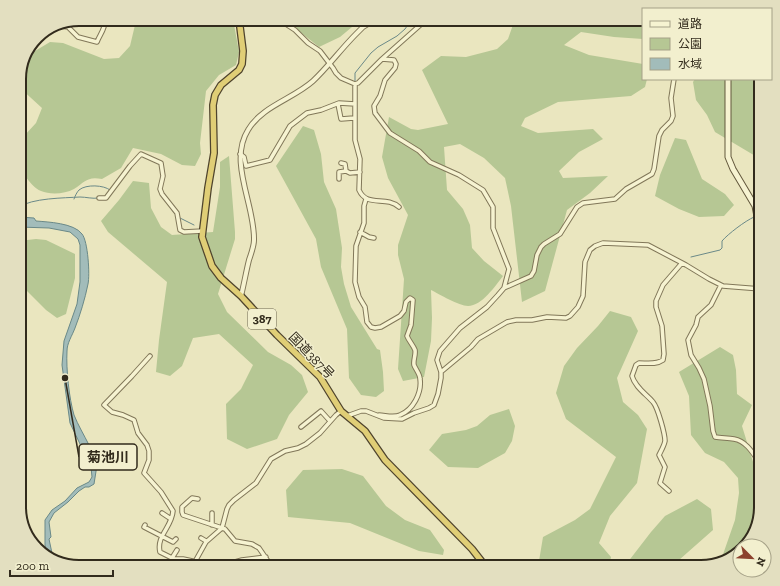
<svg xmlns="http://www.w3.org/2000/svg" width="780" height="586" font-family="'Zilla Slab','Noto Sans JP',serif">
<rect width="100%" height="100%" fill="#eae6bf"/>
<path fill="#b6c794" d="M134 19H233L239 52 236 65 219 75 206 91 200 143 201 154 195 166 182 165 161 154 133 148 121 168 102 179C87 176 85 182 74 189 65 194 50 195 41 191 35 189 29 181 25 176L24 136 36 123 42 108 19 87V75L30 54 50 42 63 43 104 59 119 58 130 46 135 25Z
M284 19H360L358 22 340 37 319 47Z
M515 19H643V39L614 37 581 32 564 45 589 55 643 64V79H647L645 87 631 96 558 102 525 118 521 126 538 133 593 129 603 139 579 152 559 171 563 178 608 176 590 193 567 210 545 291 522 302 511 206 505 178 484 158 460 144 444 147 447 190 463 209 470 225 472 248 484 261 503 276C495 286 482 306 468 306 459 306 439 294 431 290L432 318 431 341 424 377 403 381 398 369 404 279 398 255V245L408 215 388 178 382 157 389 117 411 129 418 130 448 124 422 70 441 56 466 57 497 49 508 39Z
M695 79H758L761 82V157H757L715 132 707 115 696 100 693 82Z
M303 126 314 130 321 154 324 182 336 209 342 248 341 267 344 284 351 307 377 349 380 350 383 372 384 391 376 397 361 395 349 378 347 329 321 267 316 239 276 166Z
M675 138 686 140 702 179 725 194 734 205 724 216 699 217 679 209 655 196 660 175Z
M229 156 235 232V239L218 294 227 312 268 352 291 365 302 375 308 392 289 415 277 439 247 449 227 439 226 404 241 389 253 365 219 334 193 338 182 366 170 376 156 372 159 340 167 282 108 232 101 221 119 200 133 181 149 183 151 208 161 227 172 235 213 232 220 187V162Z
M36 239 46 240 75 254V278L66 314 57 318 46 310 19 283V241Z
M610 311 631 317 638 331 617 378 623 402 638 415 647 429 637 483 610 516 599 543 611 557 609 567H538L543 537 575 520 590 509 616 457 566 419 556 393 564 366 577 348 598 326Z
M720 347 733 355 736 370 737 394 752 405 742 426 761 488V507L748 544 745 546H740V550L727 561 720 563 735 520 739 493 738 478 724 462 705 453 691 435 689 396 679 372Z
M509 409 515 426 512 441 505 453 478 468 448 467 429 450 442 434 466 430 477 426 490 415Z
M342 469 363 476 386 506 405 520 430 530 444 550 443 555 419 551 350 523 288 517 286 490 303 470Z
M697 499 711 509 713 530 679 560 677 567H624L651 532 665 516Z
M369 561 378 567H346V566Z"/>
<path fill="#a2bcba" stroke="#6a8988" d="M19 217 34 218 36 221C48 222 74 223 82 234 88 241 90 275 88 284 85 299 80 315 75 328 72 336 67 343 67 351 66 369 69 398 74 415 78 425 84 435 89 445V450L100 459 106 467 100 464 97 465 94 484 89 487H85L79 491 68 502 54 513 49 522 51 537 49 539 53 558 47 556 45 545V520L52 510 65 501 77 488 89 482 92 477 91 467 70 423 62 365 64 341 77 304 80 282V245L78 239 70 232 49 228 19 227Z"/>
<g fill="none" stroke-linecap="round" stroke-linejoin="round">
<path stroke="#6a8988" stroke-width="1" d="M355 81V73L371 53 378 47 397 36 405 29 412 19
M74 199C75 196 77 192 79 190 86 184 104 185 110 190
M19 207C32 198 64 198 80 197 86 197 92 199 99 198
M172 210 176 215
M180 218 194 225
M691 257 720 250 722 248V241C728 234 745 221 754 217"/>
<defs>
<path id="minor" d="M278 19 295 30 308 43 320 51 333 68 336 73 341 78 355 84
M61 26 68 27 78 37 97 42C100 34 106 28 105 19
M355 84V140L360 159 359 190C367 208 386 195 399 207
M355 84 358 83 382 59 427 19
M338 104 341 119 354 118
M240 154 244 157 246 166 270 160 290 126 307 113 321 110 339 103 355 104
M341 163 345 164 346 171 350 173 360 172
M339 179V172L346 171
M99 198H106L130 166 141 154 161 163 163 176 160 189 162 194 177 213 180 230 184 232 203 231
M366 199 364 206V223L356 246 355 282 359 297 365 307 367 322 371 327 375 328 381 327 400 316 404 311 406 302 410 298 413 300 411 325 407 336C409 341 413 345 415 350 416 355 413 360 414 365 416 370 420 374 420 379 422 393 413 410 400 415 393 418 385 415 379 415
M755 206 761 196
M360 232 369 237 374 238
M721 285 711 305 698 317 696 325 688 340 691 355 699 368 704 379 710 406 713 431 715 437C721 438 728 438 734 439 747 441 754 455 761 465
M504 288 531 276 534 271 537 255 541 247 544 244 560 234 577 207 583 203 615 199 626 189 652 174 654 169 659 136 662 130 671 121 673 116 671 98 674 79
M150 356 132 376 104 405 112 412 123 415 134 420 138 433 147 445 149 451V460L144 473 161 492 173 511C172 527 156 536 160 552L174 559H183L216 566 228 564 242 560 266 557
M441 372 471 347 478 339 507 322 516 320H532L547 317 566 318 570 316 578 307 583 296 585 262 590 250 595 246 603 243 648 245 686 265 709 279 723 286 761 289
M347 416 361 411H366L384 418 402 419 414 413 429 408 434 405 438 394 441 378V372L437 360 440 351 460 328 487 307 498 295 504 288 509 269 493 228V207L483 190 459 175 430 162 419 151 390 133 375 113 374 106 380 96 385 80 395 68 396 64 394 60 382 59
M301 427 321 411 330 421
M669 491 660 483 665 467 659 455C661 451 664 446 665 441 665 434 658 408 653 402 646 394 635 387 632 376L636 365 639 363C647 363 656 365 663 360L664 354 662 326 656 307V301L663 285 682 263
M182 512 183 515 225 529 235 541 252 544 259 548 272 567
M182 512V507L192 498 198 499
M162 513 171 519
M212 513V525
M145 525 144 527 173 542 176 539
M201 538 206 541
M172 558 177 550
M192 567 206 542 222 528 227 509 229 505 234 500 256 483 271 459 285 451 298 448 306 444 320 433 336 415 341 411"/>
<path id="tertiary" d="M241 296C244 284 246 272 249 260 251 254 254 246 254 240 255 205 228 162 248 130 262 106 293 99 313 81 328 67 341 49 356 34L363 27 376 19"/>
<path id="secondary" d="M728 79V157L733 169 755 206 761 237"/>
<path id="trunk" d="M239 19 243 51 242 64 239 70 221 85 215 95 213 105 214 153 208 188 202 237 212 266 221 278 241 296 277 335 320 377 341 411 365 431 385 460 472 549 486 567"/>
</defs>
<use href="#minor" stroke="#817759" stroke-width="5.5"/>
<use href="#tertiary" stroke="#817759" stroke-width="6"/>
<use href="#secondary" stroke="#63583c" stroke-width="7"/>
<use href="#trunk" stroke="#4f442d" stroke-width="8"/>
<use href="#minor" stroke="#f6f3d1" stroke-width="3.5"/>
<use href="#tertiary" stroke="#f6f3d1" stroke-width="4"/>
<use href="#secondary" stroke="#f6f3d1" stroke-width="5"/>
<use href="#trunk" stroke="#e0ce76" stroke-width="5.5"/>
</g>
<g text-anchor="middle" stroke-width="3" stroke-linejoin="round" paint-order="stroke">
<rect fill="#f2efce" stroke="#6c6651" stroke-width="1" x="248" y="309" width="28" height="20" rx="3"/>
<g font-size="12" font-weight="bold" fill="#322b1c">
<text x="262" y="323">387</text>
</g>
<g font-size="13" fill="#322b1c" stroke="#f2efce">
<text transform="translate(312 355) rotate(46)" y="5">国道387号</text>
</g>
</g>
<path d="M0 0H780V586H0ZM79 26H701A53 53 0 0 1 754 79V507A53 53 0 0 1 701 560H79A53 53 0 0 1 26 507V79A53 53 0 0 1 79 26Z" fill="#e3dfc0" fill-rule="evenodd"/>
<path fill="none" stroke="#322b1c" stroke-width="2" d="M79 26H701A53 53 0 0 1 754 79V507A53 53 0 0 1 701 560H79A53 53 0 0 1 26 507V79A53 53 0 0 1 79 26Z"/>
<path fill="none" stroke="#322b1c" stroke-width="1.5" d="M65 378L79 457"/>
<circle fill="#322b1c" stroke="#f2efce" stroke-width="1.5" cx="65" cy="378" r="4"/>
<rect fill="#f2efce" stroke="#322b1c" stroke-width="1.5" x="79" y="444" width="58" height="26" rx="4"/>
<g font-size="14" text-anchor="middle" font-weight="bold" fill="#322b1c">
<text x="108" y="462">菊池川</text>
</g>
<rect x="642" y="8" width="130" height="72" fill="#f2efce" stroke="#a5a187"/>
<rect x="650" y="21" width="20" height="6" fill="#f6f3d1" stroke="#a5a187"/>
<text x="678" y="28" font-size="12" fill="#322b1c">道路</text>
<rect x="650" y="38" width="20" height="12" fill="#b6c794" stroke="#a5a187"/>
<text x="678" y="48" font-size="12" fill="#322b1c">公園</text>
<rect x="650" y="58" width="20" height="12" fill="#a2bcba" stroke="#a5a187"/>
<text x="678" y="68" font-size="12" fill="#322b1c">水域</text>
<g transform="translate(752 558) rotate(114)"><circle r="19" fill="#f2efce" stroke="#a5a187"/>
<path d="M0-3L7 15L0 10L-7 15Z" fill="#8c412d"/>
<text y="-6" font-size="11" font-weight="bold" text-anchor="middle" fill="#322b1c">N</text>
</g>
<path d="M10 570v6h103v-6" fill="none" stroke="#322b1c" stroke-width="2"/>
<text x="16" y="570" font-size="12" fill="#322b1c" stroke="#f2efce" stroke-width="3" paint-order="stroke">200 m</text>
</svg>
